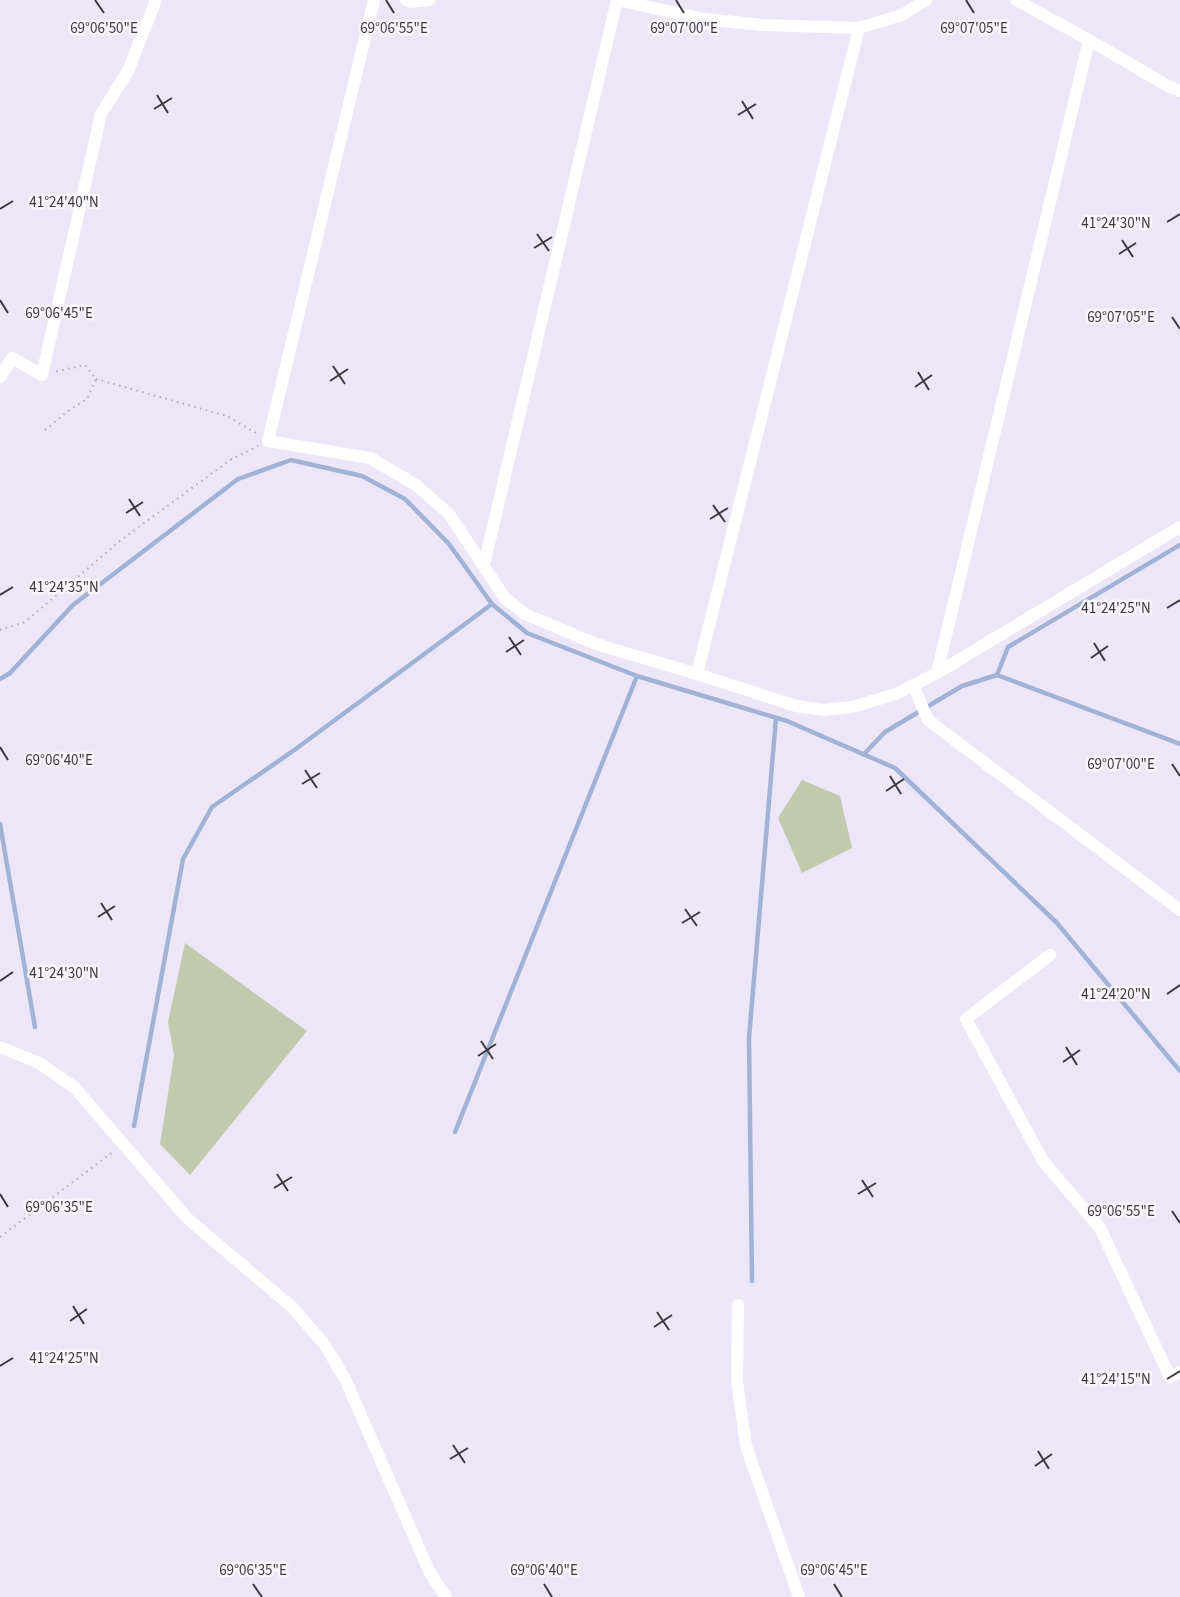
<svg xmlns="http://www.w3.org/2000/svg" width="1180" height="1597" font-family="'Source Sans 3',sans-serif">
<rect width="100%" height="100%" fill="#ede6f8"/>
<path fill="#c2caae" d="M802 780 840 796 852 848 802 873 778 818Z
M185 943 307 1031 190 1175 160 1144 174 1055 168 1022Z"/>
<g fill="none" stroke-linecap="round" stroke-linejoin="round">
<path stroke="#a0b3d7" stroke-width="4.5" d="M997 675 1008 647 1180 545
M0 679 10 673 73 605 238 479 291 460 362 476 405 499 449 544 492 604 527 633 637 676 787 721 895 768 1057 923 1180 1071
M864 754 885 732 962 686 997 675 1180 744
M0 824 35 1027
M134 1126 183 859 212 807 293 751 492 604
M455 1132 637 676
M752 1281 749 1038 776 718"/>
<path stroke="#afaab8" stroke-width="2" stroke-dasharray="1.5 4.5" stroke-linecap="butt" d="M96 379 227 416 256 433
M45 430 68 411 87 399 96 379 85 365 54 372
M0 630 25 622 121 540 230 460 258 446
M0 1237 114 1151"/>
<path stroke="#fff" stroke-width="12" d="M374 0 268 441 370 458 416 485 449 514 505 598 525 614 596 644 697 674 796 706 824 710 852 707 896 694 937 673 1180 527
M406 0 411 2 429 0
M616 0 705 19 762 25 859 28 902 15 926 0
M1016 0 1089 40 1168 86 1180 91
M0 377 12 358 42 375 101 114 128 71 156 0
M484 565 617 0
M937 673 1089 40
M697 674 859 28
M913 685 928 720 1180 910
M1050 955 966 1019 1043 1161 1100 1228 1170 1377 1180 1372
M0 1047 39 1063 74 1087 188 1219 292 1307 325 1345 346 1381 430 1573 446 1597
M738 1305 737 1381 746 1446 799 1597"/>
</g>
<path fill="none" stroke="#3c3940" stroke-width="2" d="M95 0 104 13M386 0 394 13M676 0 684 13M966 0 974 13M157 95 168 113M742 101 753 119M154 109 172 98M738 115 756 104M0 209 13 201M1167 222 1180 214M537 234 549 251M1122 240 1133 257M534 248 552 237M1119 254 1136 243M0 300 8 313M1172 317 1180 329M333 366 345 384M918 372 929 390M330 381 348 369M915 387 932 375M129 499 140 516M713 505 725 522M126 513 143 502M710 519 728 508M0 595 13 587M1167 608 1180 600M509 637 521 655M1094 643 1105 661M506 652 524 640M1091 658 1108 646M0 747 8 760M1172 764 1180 776M305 770 317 788M890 776 901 794M302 784 320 773M886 791 904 779M101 903 112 920M685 909 697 926M98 917 115 906M682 923 700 912M0 981 13 972M1167 994 1180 985M481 1041 493 1059M1066 1047 1077 1065M478 1056 496 1044M1063 1062 1080 1050M277 1174 288 1191M862 1180 873 1197M274 1188 292 1177M0 1194 8 1207M858 1194 876 1183M1172 1211 1180 1223M73 1306 84 1324M657 1312 669 1330M70 1321 87 1309M654 1327 672 1315M0 1366 13 1358M1167 1379 1180 1371M453 1445 465 1463M1038 1451 1049 1469M450 1459 468 1448M1035 1466 1052 1454M253 1584 262 1597M544 1584 552 1597M834 1584 842 1597"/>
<g font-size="15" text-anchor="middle" fill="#3c3940" stroke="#f8f5fc" stroke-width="5" stroke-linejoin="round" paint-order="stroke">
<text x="394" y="33">69°06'55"E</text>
<text x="684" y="33">69°07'00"E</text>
<text x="974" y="33">69°07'05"E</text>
<text x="104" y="33">69°06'50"E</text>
<text x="64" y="207">41°24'40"N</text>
<text x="1116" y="228">41°24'30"N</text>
<text x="59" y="318">69°06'45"E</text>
<text x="1121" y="322">69°07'05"E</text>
<text x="64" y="592">41°24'35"N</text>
<text x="1116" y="613">41°24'25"N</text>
<text x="59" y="765">69°06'40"E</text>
<text x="1121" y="769">69°07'00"E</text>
<text x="64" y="978">41°24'30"N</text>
<text x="1116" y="999">41°24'20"N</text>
<text x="59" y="1212">69°06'35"E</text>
<text x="1121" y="1216">69°06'55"E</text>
<text x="64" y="1363">41°24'25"N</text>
<text x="1116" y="1384">41°24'15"N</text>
<text x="253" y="1575">69°06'35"E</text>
<text x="544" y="1575">69°06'40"E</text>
<text x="834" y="1575">69°06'45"E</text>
</g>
</svg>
